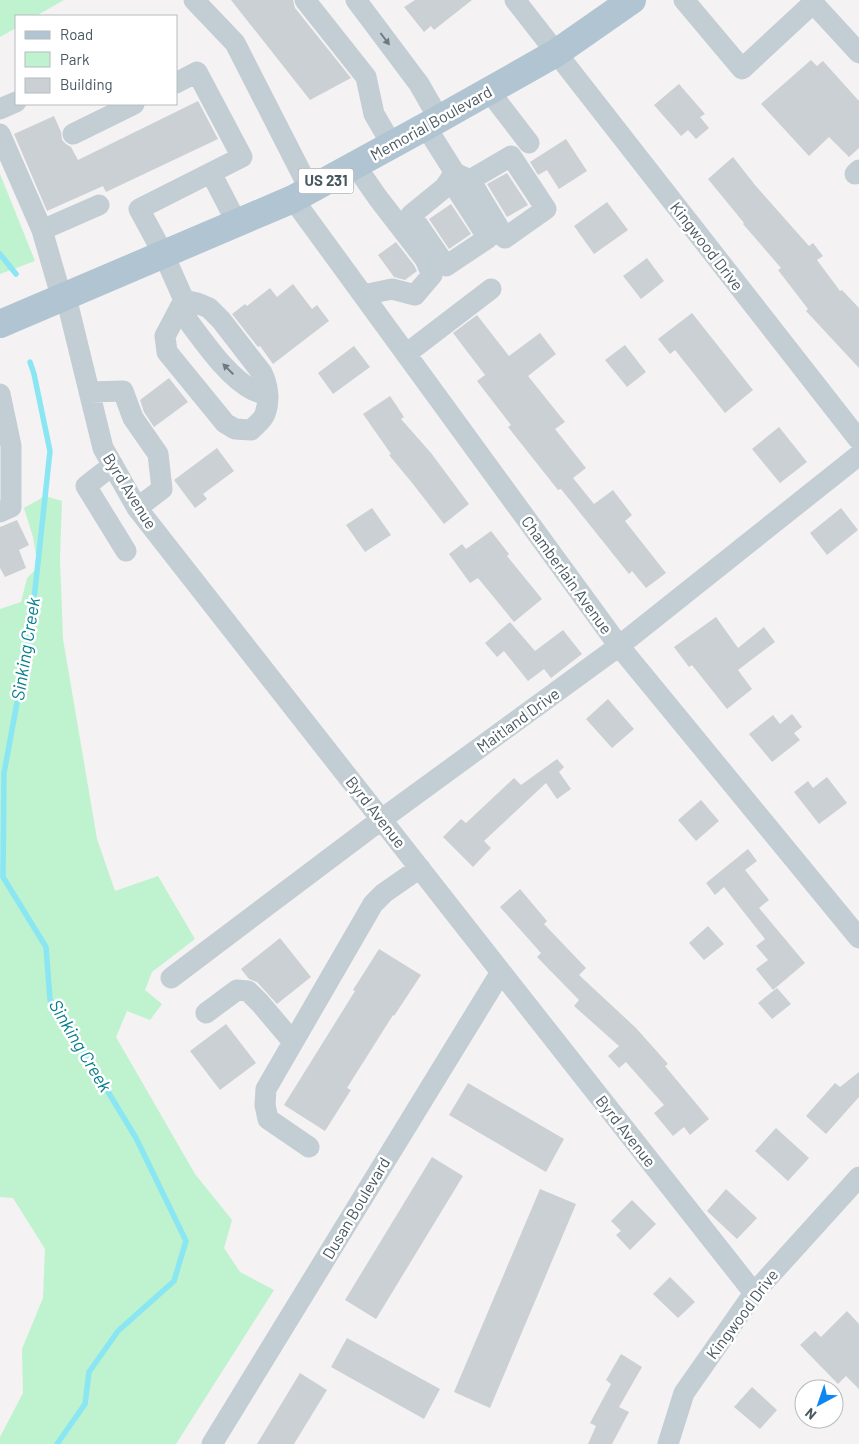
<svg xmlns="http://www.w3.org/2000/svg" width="859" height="1444" font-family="Barlow,sans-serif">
<rect width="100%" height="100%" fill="#f4f2f2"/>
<path fill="#bff2ce" d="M0 0H64L36 16H16V28L0 37Z
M0 174 35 261 0 274Z
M45 496 62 501 60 559 63 639 97 839 115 891 158 876 195 939 152 972 145 990 162 1004 150 1020 127 1011 116 1037 195 1174 232 1220 224 1248 240 1272 274 1290 176 1444H0V1437L23 1393 22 1349 43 1298 45 1249 13 1198 0 1197V609L21 602 27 578 38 567 33 537 24 508Z"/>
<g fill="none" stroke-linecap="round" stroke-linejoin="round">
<path stroke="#8ae6f2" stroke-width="5.5" d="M0 254 16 274
M30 362 34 374 50 451 31 627 4 773 3 877 46 947 50 1000 93 1067 136 1138 186 1241 174 1281 118 1331 89 1372 85 1404 57 1444"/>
</g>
<path fill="#cbd0d4" d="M231 0H293L295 8 351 78 310 100Z
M415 0H472L434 30 431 26 424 32 404 7Z
M811 60 817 66 823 61 859 101V148L849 157 829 137 809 156 761 104Z
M679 84 705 114 700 117 709 128 696 139 688 130 681 136 654 105Z
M198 101 218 139 106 192 103 186 47 211 14 134 54 116 61 132 62 140 66 144 71 147 78 160Z
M566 139 587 171 559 189 547 170 538 175 530 162Z
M733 157 755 185 809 246 813 243 823 256 817 260 840 291 842 290 859 308V368L806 311 808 309 778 270 781 268 743 224 744 223 708 179Z
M507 173 528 205 507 217 487 184Z
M607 202 628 230 594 254 574 226Z
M451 204 471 234 449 249 429 219Z
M396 242 414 265 417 271 405 280 394 277 378 255Z
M647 258 664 281 641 299 623 276Z
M293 284 312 309 317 305 329 321 273 364 260 346 258 347 232 314 245 304 247 306 270 288 277 297Z
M692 313 753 390 725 413 675 350 670 354 658 339Z
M477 315 509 356 540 333 556 354 528 376 565 422 555 429 586 468 573 478 594 504 613 490 632 515 625 521 666 573 646 588 632 571 629 574 561 489 558 490 508 427 511 425 477 381 485 375 453 333Z
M625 345 646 372 627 387 605 360Z
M354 346 370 367 333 394 318 373Z
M169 378 188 402 154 427 144 412 140 400Z
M390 396 404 417 401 419 431 453 469 504 444 524 413 484 389 455 391 454 363 414Z
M779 427 807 462 780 483 752 449Z
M217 448 234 471 203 494 207 499 195 508 174 480Z
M372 508 391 535 365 552 346 525Z
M841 508 858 530 827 555 810 533Z
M17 520 29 545 19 550 26 568 5 577 0 568V527Z
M491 531 509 554 507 556 542 599 514 622 478 578 470 583 449 554 462 544 466 549Z
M716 617 738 648 764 627 775 642 738 670 752 689 727 709 692 665 689 667 674 647Z
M510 622 535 651 563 630 582 654 551 678 544 669 528 681 504 651 497 657 485 643Z
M608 699 634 729 612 748 586 719Z
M792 714 802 727 794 733 800 740 772 762 749 734 773 715 780 724Z
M557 759 564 767 559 772 571 789 557 799 546 783 484 841 491 848 473 867 443 837 461 819 466 823 514 778 521 785Z
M827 777 847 803 819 824 794 792 808 781 813 788Z
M701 800 719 821 696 841 678 820Z
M748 849 757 861 745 870 769 900 759 908 805 963 773 990 756 969 768 960 756 946 765 939 724 887 715 895 706 883Z
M520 889 547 921 544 924 586 968 579 975 636 1028 668 1064 665 1066 709 1119 690 1135 684 1127 673 1136 654 1113 664 1105 626 1062 619 1068 608 1056 619 1046 574 1006 579 1000 537 957 541 953 500 907Z
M708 926 724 944 704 960 689 943Z
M280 938 311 977 277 1004 257 982 249 979 241 969Z
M379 949 421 975 394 1016 393 1015 347 1088 351 1090 325 1131 284 1105 355 991 353 990Z
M777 988 791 1004 772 1019 758 1003Z
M226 1024 256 1063 220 1090 190 1051Z
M859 1072V1097L826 1134 806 1116 835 1083 840 1087Z
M468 1083 564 1139 546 1172 449 1115Z
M776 1128 809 1158 788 1181 755 1151Z
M432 1157 463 1176 376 1319 345 1300Z
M540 1189 576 1204 490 1408 454 1392Z
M726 1189 757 1218 737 1239 707 1211Z
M632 1200 656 1224 630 1250 616 1235 621 1231 611 1221Z
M670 1277 695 1302 678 1318 653 1294Z
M847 1311 859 1324V1389L846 1376 838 1384 800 1345 815 1331 821 1337Z
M347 1338 440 1389 424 1419 331 1367Z
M621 1354 642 1367 619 1407 629 1412 612 1444H588L596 1426 590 1423 611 1384 606 1380Z
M300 1373 327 1390 294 1444H257Z
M752 1387 777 1410 760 1429 734 1407Z"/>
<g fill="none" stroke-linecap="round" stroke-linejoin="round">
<path stroke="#c2cdd4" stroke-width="21" d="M194 0 235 43 310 190
M305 0 366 77 374 114 392 145
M356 0 419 84 439 119
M515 0 859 440
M684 0 742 69 813 3 859 53
M176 83 197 72 242 157 139 209 164 255 184 300
M489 91 529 143
M0 109 16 102
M426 127 455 173 444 188 411 215 446 266 488 238 450 179
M0 134 42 230 62 299
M73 134 134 104
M355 165 378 198 425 259 432 275 415 295 392 289 363 295
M211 173 237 223
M455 173 470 180 505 238 546 209 511 156 470 180
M855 174 859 170
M293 199 619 646 859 938
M42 230 99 205
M66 297 103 448 137 508 501 972 754 1293
M184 300 197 303 209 308 221 320 262 373C268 385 270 401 265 414 263 420 256 425 251 430L235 429 225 423 167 352 165 336Z
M179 309C199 334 225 376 253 390 258 392 263 394 268 396
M406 354 491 289
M89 392 123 391 133 418 158 454 162 489 137 508
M0 394 11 446V507L0 512
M113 465 86 486 126 551
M171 978 382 819 619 646 859 455
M206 1013 237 990 248 991 260 1003 293 1042
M309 1147 268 1119 265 1105 266 1089 373 904 384 893 420 868
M212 1444 501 972
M668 1444 684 1393 754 1293 859 1177"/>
<path stroke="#b0c4d1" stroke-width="28" d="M0 324 293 199 439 119 556 53 632 0"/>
</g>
<defs><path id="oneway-solid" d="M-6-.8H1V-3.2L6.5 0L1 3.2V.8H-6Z" transform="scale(1.25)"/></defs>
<g fill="#6d7a83">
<use href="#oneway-solid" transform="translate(385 39) rotate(53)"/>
<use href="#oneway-solid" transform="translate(228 369) rotate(-135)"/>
</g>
<g text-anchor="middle" stroke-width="5" stroke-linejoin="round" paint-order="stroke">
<rect fill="#fff" stroke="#7f8990" stroke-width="1" x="298.5" y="168.5" width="55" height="25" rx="4"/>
<g font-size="15" font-weight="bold" fill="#485760">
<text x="326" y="186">US 231</text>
</g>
<g font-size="16" fill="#485760" stroke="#fff">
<text transform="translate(431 123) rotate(-29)" y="6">Memorial Boulevard</text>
<text transform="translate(707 246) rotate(52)" y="6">Kingwood Drive</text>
<text transform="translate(130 491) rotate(58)" y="6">Byrd Avenue</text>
<text transform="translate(567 575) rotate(54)" y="6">Chamberlain Avenue</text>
<text transform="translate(518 720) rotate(-36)" y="6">Maitland Drive</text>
<text transform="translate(376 812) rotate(52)" y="6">Byrd Avenue</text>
<text transform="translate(626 1131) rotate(52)" y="6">Byrd Avenue</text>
<text transform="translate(356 1208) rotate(-59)" y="6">Dusan Boulevard</text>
<text transform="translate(742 1314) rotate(-53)" y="6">Kingwood Drive</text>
</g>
<g font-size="18" font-style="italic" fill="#077e8e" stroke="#fff">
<text transform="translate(26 649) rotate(-81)" y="6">Sinking Creek</text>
<text transform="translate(80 1046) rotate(59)" y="6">Sinking Creek</text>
</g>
</g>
<rect x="15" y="15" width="162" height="90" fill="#ffffff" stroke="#b6bcbf"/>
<rect x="25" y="31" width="25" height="8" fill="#b0c4d1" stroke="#b6bcbf"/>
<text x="60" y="40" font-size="15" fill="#485760">Road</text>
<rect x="25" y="52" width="25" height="15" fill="#bff2ce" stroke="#b6bcbf"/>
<text x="60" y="65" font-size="15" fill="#485760">Park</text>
<rect x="25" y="78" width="25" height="15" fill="#cbd0d4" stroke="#b6bcbf"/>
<text x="60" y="90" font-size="15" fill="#485760">Building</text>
<g transform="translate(819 1404) rotate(220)"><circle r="24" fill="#ffffff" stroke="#b6bcbf"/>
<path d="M0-4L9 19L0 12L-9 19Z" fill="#0f87f0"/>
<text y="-8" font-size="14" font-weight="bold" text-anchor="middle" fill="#485760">N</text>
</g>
</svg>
